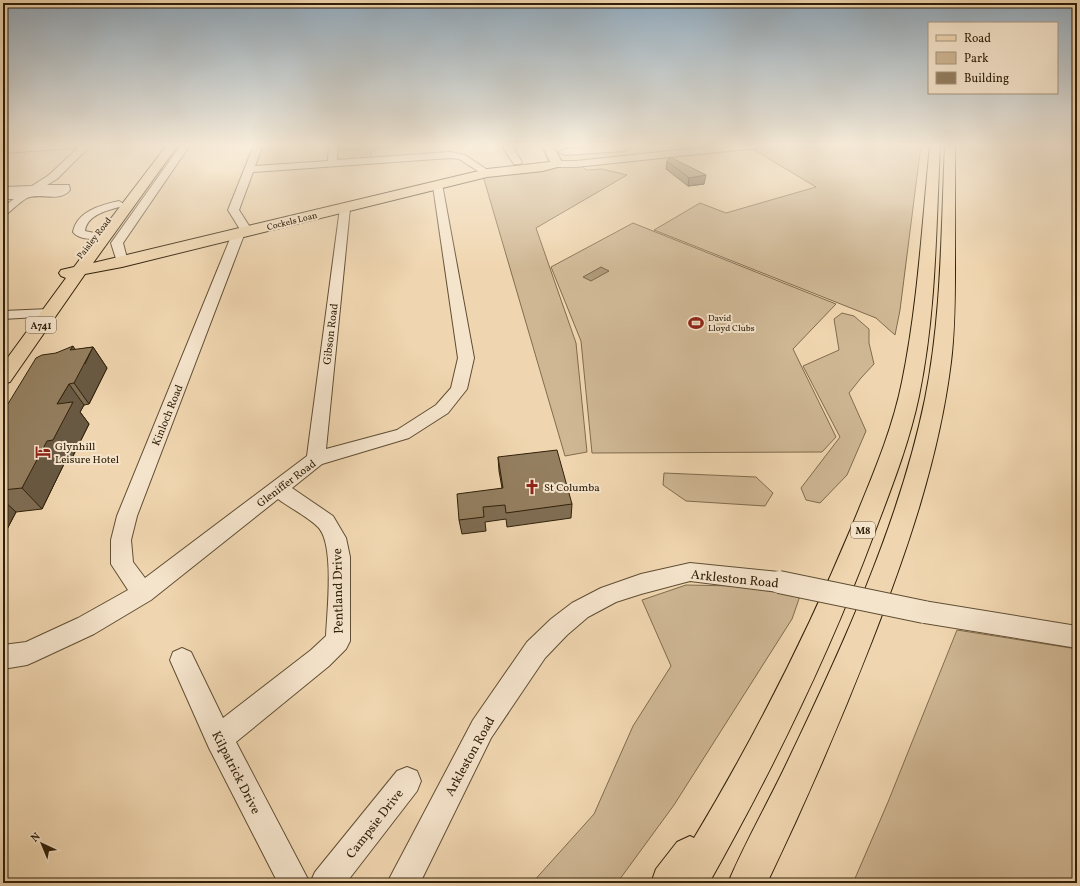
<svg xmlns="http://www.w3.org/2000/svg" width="1080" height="886" font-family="Vollkorn,serif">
<rect width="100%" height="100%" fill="#f0d6b0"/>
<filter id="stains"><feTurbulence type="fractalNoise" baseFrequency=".005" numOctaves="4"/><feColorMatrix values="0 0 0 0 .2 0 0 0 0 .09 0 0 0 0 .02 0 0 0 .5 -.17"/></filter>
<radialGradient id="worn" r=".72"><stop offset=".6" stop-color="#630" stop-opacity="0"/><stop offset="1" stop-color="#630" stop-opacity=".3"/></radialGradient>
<path fill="#cfb794" stroke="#806c4e" d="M368 145H402V147L381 148 371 152 370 159 343 162 334 159 336 150 360 149Z
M769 145H921L900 310 895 335 876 318 654 230 700 203 726 213 816 187 751 148Z
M581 165 586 170 602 169 627 175 536 228 576 343 587 452 565 456 483 176Z
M633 223 836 304 793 349 836 437 822 452 592 453 581 341 551 267Z
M842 313 854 316 869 329V343L874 364 861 378 849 393 866 431 847 475 820 503 806 500 801 488 840 437 803 366 839 350 834 319Z
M664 473 756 477 773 493 765 506 686 501 663 485Z
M686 585 736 586 800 596 792 619 674 805 617 883H532L594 814 633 726 671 666 642 600Z
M957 630 1077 649V883H853L888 802Z"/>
<path fill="#af9877" stroke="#7c684b" d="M601 267 609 271 591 281 583 277Z"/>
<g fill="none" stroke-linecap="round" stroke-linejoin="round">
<defs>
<path id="minor" d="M32 145H79L75 148 3 153V147Z
M81 145H91L57 179 47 185H69L70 190C60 203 40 192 27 198 20 202 13 209 7 214L3 215V207L14 199H3V187L32 186 49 175Z
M181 145H190L123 243 128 262 126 265H118L111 243Z
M254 145H263L255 166 328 161 329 145H338L337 160 450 152 465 155 492 173 490 175H484L459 159 450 158 253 172 239 210 253 232 251 234 244 235 137 516 131 540 133 562 145 578 307 456 340 208 341 206H349L350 208 326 449 397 430 436 405 451 388 458 358 433 186 434 184H442L474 358 467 389 448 413 409 438 322 464 292 488 333 516 346 538 350 557V641L346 649 329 666 236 742 310 883 315 872 397 771 407 767 417 771 421 781 417 791 346 883H278L209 748 170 660 173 652 182 648 191 652 223 718 311 650 326 636C327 612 335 544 318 527 308 517 290 508 278 499L151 600 94 634 36 661 27 665 3 669V645L26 642 78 618 128 590 111 564V540L117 516 232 234 234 232 241 231 228 210Z
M506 145H515L513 148 522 162 520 164H514L503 148Z
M619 145H628L630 148 625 151 564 155 559 152 564 149Z
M727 145H760L756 148 576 167H557L552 164 557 161H576Z
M119 201 124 204 123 206C109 210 87 214 85 231L99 234 101 236 99 238C91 240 78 239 73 232 77 211 101 205 119 201Z
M49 309 54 310 56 313 54 316 3 319V311Z
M690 563 779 572 787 575 790 582 787 589 779 592 690 581 641 594 616 602 588 617 567 635 545 658 491 738 420 883H387L473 720 527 642 551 619 572 603 601 588 641 574Z
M924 601 1077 626V648L924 623 916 619 912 612 916 605Z"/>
<path id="major" d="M167 145H178L93 263 487 169 550 162 542 145H553L563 164 561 166 543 171 487 177 122 267 85 274 10 382 3 384V364L66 278 61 276 59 273 61 270 74 267Z"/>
<path id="highway" d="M930 145H940C936 229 936 314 919 396 909 444 891 489 874 534 829 655 772 771 709 883H651L656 869 677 842 690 836 694 838C754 738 807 634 852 526 871 479 892 432 902 382 918 304 922 224 930 145Z
M945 145H955C955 185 955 225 955 265 955 298 955 330 951 362 939 459 907 551 872 641 840 723 805 804 767 883H728C744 845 765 808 783 771 839 654 899 526 925 399 942 315 941 230 945 145Z"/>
</defs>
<use href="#minor" stroke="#604e33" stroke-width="2"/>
<use href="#major" stroke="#302009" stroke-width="2"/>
<use href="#highway" stroke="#302009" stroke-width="2"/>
<use href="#minor" fill="#f5e4cc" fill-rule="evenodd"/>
<use href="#major" fill="#f0d6b0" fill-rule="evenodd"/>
<use href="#highway" fill="#f0d6b0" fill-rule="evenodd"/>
<defs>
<path id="minor-bridge" d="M779 582 924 612"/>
</defs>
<use href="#minor-bridge" stroke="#604e33" stroke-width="24" stroke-linecap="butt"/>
<use href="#minor-bridge" stroke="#f5e4cc" stroke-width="22"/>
</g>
<path fill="#7f6d53" stroke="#302009" d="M667 161 704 184 688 186 666 169Z
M93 347 107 368 89 404 84 405 80 412 89 424 70 462H65L42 509 16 512 3 537V412L56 353Z
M498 457 572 504 571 518 507 527 506 519 485 522 486 531 462 534 459 520 502 488 499 471Z"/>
<path fill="#685943" stroke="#302009" d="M706 175 704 184 688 186 689 178Z
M73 346 85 364 93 347 107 368 89 404 74 383 70 350Z
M69 384 84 405 80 412 89 424 70 462H65L42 509 22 488 57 404Z
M3 500 16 512 3 537Z"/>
<path fill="#947f60" stroke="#302009" d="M670 157 706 175 689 178 667 161Z
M73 346 70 350 93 347 74 383 69 384 57 404 73 402 53 440 47 441 22 488 3 490V412L36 358 42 355 56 353Z
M557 450 572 504 506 513 505 505 483 507 484 517 459 520 457 494 503 488 498 457Z"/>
<linearGradient id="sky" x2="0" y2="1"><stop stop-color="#91a9bb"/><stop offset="0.54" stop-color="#f8eddb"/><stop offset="1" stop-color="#f8eddb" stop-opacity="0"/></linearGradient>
<rect width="1080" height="269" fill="url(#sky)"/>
<defs>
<symbol id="stadium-bare" viewBox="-9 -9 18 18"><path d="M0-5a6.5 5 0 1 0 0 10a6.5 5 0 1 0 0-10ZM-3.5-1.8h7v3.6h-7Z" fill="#8f2418" stroke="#f5e4cc" stroke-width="2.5" paint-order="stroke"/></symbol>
<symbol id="hotel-bare" viewBox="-9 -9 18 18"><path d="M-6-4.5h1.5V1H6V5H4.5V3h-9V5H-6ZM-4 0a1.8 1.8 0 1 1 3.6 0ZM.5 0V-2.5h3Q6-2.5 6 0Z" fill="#8f2418" stroke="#f5e4cc" stroke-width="2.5" paint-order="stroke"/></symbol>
<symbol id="church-bare" viewBox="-9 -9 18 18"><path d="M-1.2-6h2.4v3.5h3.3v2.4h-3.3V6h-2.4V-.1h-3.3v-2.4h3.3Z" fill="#8f2418" stroke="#f5e4cc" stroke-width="2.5" paint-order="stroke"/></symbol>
</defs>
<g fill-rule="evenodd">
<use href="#stadium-bare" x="685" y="312" width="22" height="22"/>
<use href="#hotel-bare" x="32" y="441" width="22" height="22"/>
<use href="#church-bare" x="521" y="476" width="22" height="22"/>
</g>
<g text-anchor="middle" stroke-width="4" stroke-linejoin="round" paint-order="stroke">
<g font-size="9" fill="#302009" stroke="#f5e4cc">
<text transform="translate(292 221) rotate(-14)" y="3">Cockels Loan</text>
<text transform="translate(94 238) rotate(-52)" y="3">Paisley Road</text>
</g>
<g font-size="9" fill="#302009" stroke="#f5e4cc" text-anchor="start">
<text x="708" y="321">David<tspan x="708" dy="10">Lloyd Clubs</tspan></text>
</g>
<g fill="#f5e4cc" stroke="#6b5b44" stroke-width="1">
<rect x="26" y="317" width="30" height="16" rx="3"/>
<rect x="851" y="522" width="24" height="16" rx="3"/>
</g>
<g font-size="10" font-weight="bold" fill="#302009">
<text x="41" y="329">A741</text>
<text x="863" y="534">M8</text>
</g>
<g font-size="11" fill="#302009" stroke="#f5e4cc">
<text transform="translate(330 334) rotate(-83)" y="4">Gibson Road</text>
<text transform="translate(167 415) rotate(-68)" y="4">Kinloch Road</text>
<text transform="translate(286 483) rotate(-37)" y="4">Gleniffer Road</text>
</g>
<g font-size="11" fill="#302009" stroke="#f5e4cc" text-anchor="start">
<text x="55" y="450">Glynhill<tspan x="55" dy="13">Leisure Hotel</tspan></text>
<text x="544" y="491">St Columba</text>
</g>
<g font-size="13" fill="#302009" stroke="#f5e4cc">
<text transform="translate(735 578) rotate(6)" y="5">Arkleston Road</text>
<text transform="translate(337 591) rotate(-91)" y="5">Pentland Drive</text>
<text transform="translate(469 756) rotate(-61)" y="5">Arkleston Road</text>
<text transform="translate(237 772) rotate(63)" y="5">Kilpatrick Drive</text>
<text transform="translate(374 823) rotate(-52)" y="5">Campsie Drive</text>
</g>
</g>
<rect width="1080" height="886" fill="none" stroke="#f0d6b0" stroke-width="16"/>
<rect x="4" y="4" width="1072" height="878" fill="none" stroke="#302009" stroke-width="2"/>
<rect x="8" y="8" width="1064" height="870" fill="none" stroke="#302009"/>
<rect x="928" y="22" width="130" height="72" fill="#f5e4cc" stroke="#a6967e"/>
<rect x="936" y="35" width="20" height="6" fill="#f0d6b0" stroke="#a6967e"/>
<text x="964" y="42" font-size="12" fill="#302009">Road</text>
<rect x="936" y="52" width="20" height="12" fill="#cfb794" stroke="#a6967e"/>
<text x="964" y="62" font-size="12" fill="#302009">Park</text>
<rect x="936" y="72" width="20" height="12" fill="#947f60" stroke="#a6967e"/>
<text x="964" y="82" font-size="12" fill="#302009">Building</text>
<g transform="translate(42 844) rotate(316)" stroke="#f5e4cc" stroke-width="3" paint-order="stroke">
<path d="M0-3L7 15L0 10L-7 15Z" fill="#302009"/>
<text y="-6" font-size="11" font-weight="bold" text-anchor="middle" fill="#302009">N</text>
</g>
<rect width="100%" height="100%" filter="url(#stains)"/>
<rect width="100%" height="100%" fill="url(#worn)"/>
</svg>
